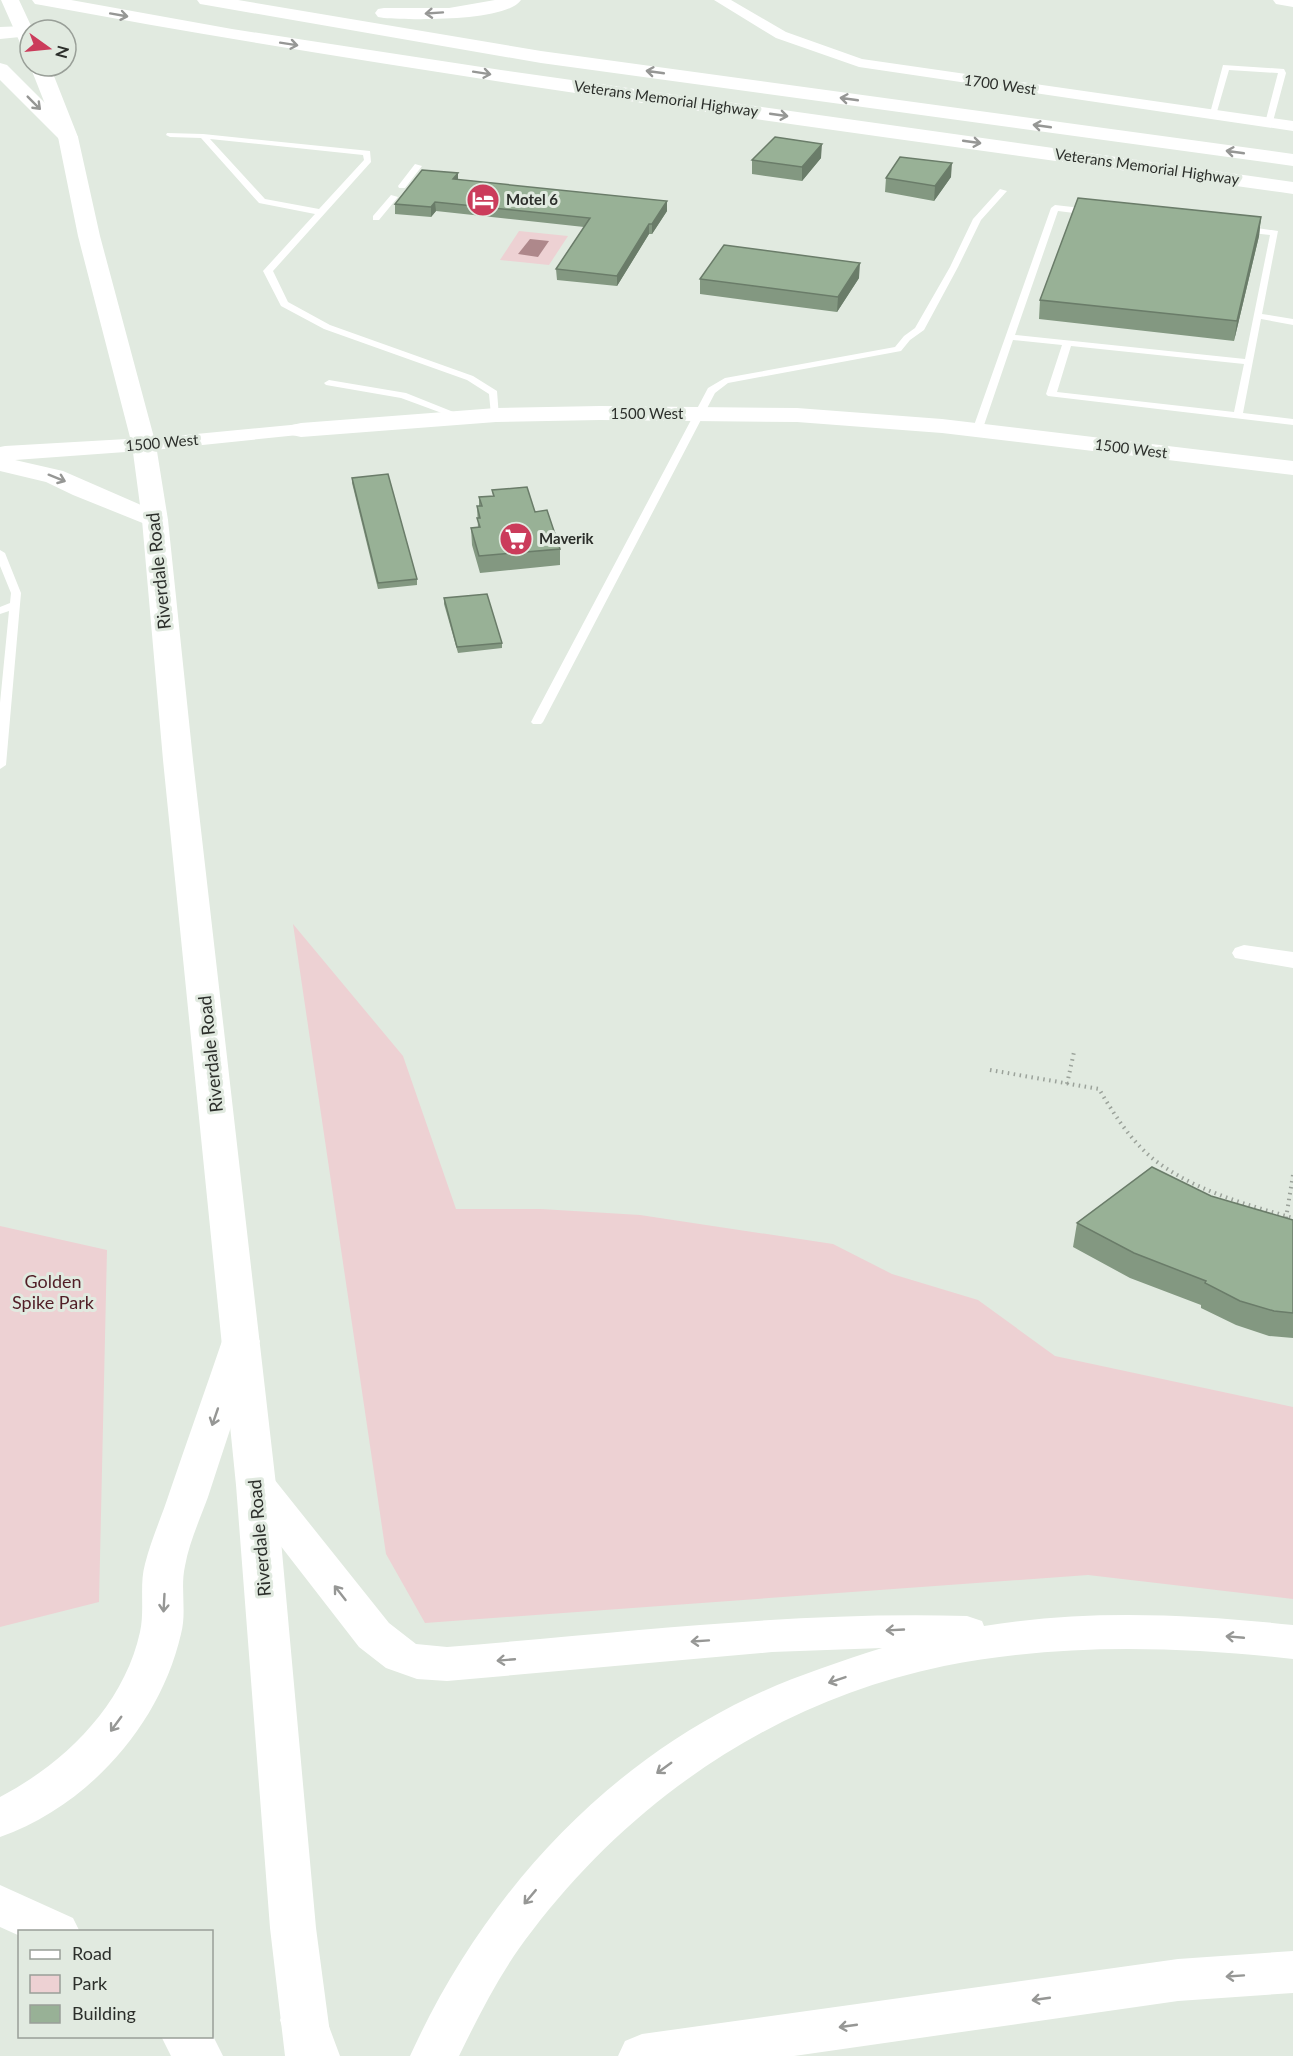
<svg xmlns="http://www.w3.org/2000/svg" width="1293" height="2056" font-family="Lato,sans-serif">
<rect width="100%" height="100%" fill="#e1eae0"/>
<path fill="#edd1d3" d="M519 231 568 236 549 265 500 260Z
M293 924 403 1056 456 1209H541L640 1215 833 1244 892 1274 978 1300 1055 1356 1293 1407V1599L1088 1575 425 1623 386 1554Z
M0 1226 107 1250 99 1602 0 1627Z"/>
<path fill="#ae888b" d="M530 239 549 241 538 257 518 254Z"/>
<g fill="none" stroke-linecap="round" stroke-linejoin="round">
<path stroke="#9ba29a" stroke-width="4" stroke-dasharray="1.5 4.5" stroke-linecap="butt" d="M990 1070 1099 1089C1115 1116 1134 1146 1160 1164 1199 1192 1248 1205 1293 1218
M1067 1084 1074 1052
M1286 1218 1293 1175"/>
<path fill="#fff" fill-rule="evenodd" d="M1223 65 1284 69 1286 73 1272 125 1265 123 1278 73 1229 70 1216 115 1209 117Z
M167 133 203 134 370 151 371 162 273 271 288 302 330 325 473 376 497 391 499 417 491 415 489 394 467 380 324 329 281 306 263 271 315 214 259 203 201 138 170 137 166 135ZM210 139 363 155 364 160 319 209 265 199Z
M415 164 422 166 405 188H399L398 186Z
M1000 189 1007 191 981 220 958 267 924 330 910 340 901 351 728 383 715 393 543 722 541 724H533L531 722 708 388 725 378 895 347 904 336 915 328 950 267 973 219Z
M391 195 398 197 379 220H373V216Z
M1055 205 1090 209 1094 212 1090 215 1058 211 1015 335 1245 359 1270 235 1243 232 1239 229 1243 226 1278 231 1262 314 1293 319V325L1261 319 1243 413 1293 419V425L1048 396 1046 394 1062 345 1013 340 982 431 977 434 973 433 972 431 1051 208ZM1071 346 1244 364 1234 412 1057 392Z
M329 380 406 393 466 417 458 419 401 398 326 385 324 383Z
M0 550 5 553 21 593 6 765 0 769V703L9 611 0 614V607L10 603 11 593 0 566Z"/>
<path fill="#fff" fill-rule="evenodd" d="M714 0H731L786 32 862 59 1293 121V131L859 67 776 38Z
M301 424 308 426 310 430 308 434 144 451 137 449 135 445 137 441 144 439Z
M1244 945 1293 952V968L1235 958 1232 953 1235 948Z"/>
<path fill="#fff" fill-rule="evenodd" d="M1273 0H1293V7L1276 4Z
M600 406 797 408 942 419 1293 461V475L942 433 797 422 600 420 496 422 301 437 292 435 289 430 292 425 301 423 496 408Z
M144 438 153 440 156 445 153 450 15 460 63 471 164 515 168 520 164 525 155 528 73 495 46 482 0 471V447L5 446Z"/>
<path fill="#fff" fill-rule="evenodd" d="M1 0H19L33 30H30V51L23 49 21 45Z
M30 66H50L78 137 100 236 156 445 168 520 193 760 276 1485 316 1928 333 2056H285L270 1928 236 1485 163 760 142 520 132 445 78 236 58 137Z"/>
<path fill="#fff" fill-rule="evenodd" d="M32 0H71L232 29 501 70 1293 182V194C875 135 456 82 41 5L35 4Z
M197 0H238L541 51 1293 154V166L541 63 206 5 200 4Z
M495 0H521C506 22 410 20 384 18L378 17 375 13 378 9 384 8H449Z
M24 26 32 30H30V36L0 39V27Z
M0 63 7 65 75 133 78 137 75 141H61L0 80Z
M241 1328 254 1332 260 1341C242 1393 225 1445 208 1497 200 1519 189 1543 185 1566 180 1588 187 1612 181 1634 160 1725 88 1806 0 1837V1797C65 1763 124 1705 140 1632 145 1610 139 1585 145 1564 151 1540 162 1516 170 1491 187 1441 205 1391 222 1341L228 1332Z
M256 1470 270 1474 389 1623 416 1644 447 1647C621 1633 793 1611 967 1616L982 1621 984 1626C1086 1609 1191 1614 1293 1625V1659C1177 1646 1059 1643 944 1666 778 1700 634 1797 532 1931 502 1969 480 2013 459 2056H410C478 1907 587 1781 734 1705 781 1681 832 1664 882 1648L772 1652 447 1681 417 1679 386 1668 359 1647 242 1496 236 1485 242 1474Z
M0 1885 73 1918 80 1932H20V1936L0 1927Z
M1293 1951V1993L1178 2001 794 2056H618L625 2041 642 2034 1178 1959Z
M304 1999 321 2005 340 2056H292L280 2020 287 2005Z
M212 2034 223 2056H171L161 2036H212Z"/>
</g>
<path fill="#839881" d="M821 158 802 181 752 174V160Z
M951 177 934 201 885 192 886 178Z
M458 180 667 211 652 234H649L617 286 557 280 556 269 584 227 436 211 431 217 395 214V204Z
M1261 217 1259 236 1234 341 1039 319 1040 300Z
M859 278 837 312 700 294V279Z
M352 478 417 579V585L378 589 352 483Z
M492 490 535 512 560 549V565L480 573 472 545 471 528H478L477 506H479V497L493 496Z
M444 598 502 643V648L458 653 444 604Z
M1211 1196 1293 1220V1338L1269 1336 1236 1325 1201 1308V1305L1130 1278 1073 1247 1077 1223Z"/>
<path fill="#6a7c69" d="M822 144 821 158 802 181V167Z
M952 163 951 177 934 201 935 186Z
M458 173V183L453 179Z
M667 201V211L652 234V224Z
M435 202 436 211 431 217V207Z
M1261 217 1259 236 1234 341 1237 321Z
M649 224V234L617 286V276Z
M860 263 859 278 837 312 838 297Z"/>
<path fill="#98b196" stroke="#6a7c69" stroke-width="1.5" d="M775 137 822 144 802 167 752 160Z
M900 157 952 163 935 186 886 178Z
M422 170 458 173 453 179 667 201 652 224H649L617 276 556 269 590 218 435 202 431 207 395 204Z
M1078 198 1261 217 1237 321 1040 300Z
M724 245 860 263 838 297 700 279Z
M388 474 417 579 378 583 352 478Z
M527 487 535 512 547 510 560 549 479 556 471 528 480 527 477 518H480L477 506H482L479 497 494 496 492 490Z
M487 594 502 643 457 647 444 598Z
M1152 1167 1211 1196 1293 1220V1313L1274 1311 1240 1301 1205 1283 1206 1281 1134 1253 1077 1223Z"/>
<defs><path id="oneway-shaft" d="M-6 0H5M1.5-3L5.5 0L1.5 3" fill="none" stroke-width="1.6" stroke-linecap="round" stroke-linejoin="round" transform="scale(1.5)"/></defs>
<g stroke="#969795">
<use href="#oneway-shaft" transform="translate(434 13) rotate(176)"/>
<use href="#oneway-shaft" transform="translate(119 15) rotate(10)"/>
<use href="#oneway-shaft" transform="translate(289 44) rotate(9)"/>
<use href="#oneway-shaft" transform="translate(655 72) rotate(-172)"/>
<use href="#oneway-shaft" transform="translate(482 73) rotate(9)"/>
<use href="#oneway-shaft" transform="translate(849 99) rotate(-172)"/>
<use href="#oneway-shaft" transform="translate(34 103) rotate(45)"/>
<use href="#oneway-shaft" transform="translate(779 115) rotate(8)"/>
<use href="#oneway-shaft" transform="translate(1042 126) rotate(-172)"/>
<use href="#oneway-shaft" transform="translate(972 142) rotate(8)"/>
<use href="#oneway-shaft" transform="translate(1235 152) rotate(-172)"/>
<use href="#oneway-shaft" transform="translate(57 478) rotate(22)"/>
<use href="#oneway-shaft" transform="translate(215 1417) rotate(109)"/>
<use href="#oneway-shaft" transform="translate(340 1593) rotate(-128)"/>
<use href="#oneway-shaft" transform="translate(164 1603) rotate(93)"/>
<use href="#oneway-shaft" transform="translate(895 1630) rotate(177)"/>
<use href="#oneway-shaft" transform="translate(1235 1637) rotate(-175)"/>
<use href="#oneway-shaft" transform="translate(700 1641) rotate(176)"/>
<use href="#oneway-shaft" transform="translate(506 1660) rotate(175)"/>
<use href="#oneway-shaft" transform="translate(837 1680) rotate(161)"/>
<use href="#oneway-shaft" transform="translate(116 1724) rotate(126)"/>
<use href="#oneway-shaft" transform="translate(664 1768) rotate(144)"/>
<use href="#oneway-shaft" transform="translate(530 1897) rotate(130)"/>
<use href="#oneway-shaft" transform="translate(1235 1976) rotate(176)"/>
<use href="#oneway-shaft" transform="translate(1041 1999) rotate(172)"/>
<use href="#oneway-shaft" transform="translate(848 2026) rotate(172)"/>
</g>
<defs>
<symbol id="hotel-disc" viewBox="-11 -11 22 22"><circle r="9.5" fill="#cb3c5b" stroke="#e1eae0"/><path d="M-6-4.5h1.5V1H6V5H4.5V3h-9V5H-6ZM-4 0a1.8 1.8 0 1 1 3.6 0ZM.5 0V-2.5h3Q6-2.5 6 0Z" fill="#fff"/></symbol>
<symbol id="supermarket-disc" viewBox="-11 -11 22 22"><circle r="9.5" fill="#cb3c5b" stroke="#e1eae0"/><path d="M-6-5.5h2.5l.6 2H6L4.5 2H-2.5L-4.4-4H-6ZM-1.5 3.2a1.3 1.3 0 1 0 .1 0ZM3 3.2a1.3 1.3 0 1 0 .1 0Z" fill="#fff"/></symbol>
</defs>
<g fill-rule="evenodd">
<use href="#hotel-disc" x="464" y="181" width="38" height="38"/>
<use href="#supermarket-disc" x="497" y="520" width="38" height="38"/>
</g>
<g text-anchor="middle" stroke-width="6" stroke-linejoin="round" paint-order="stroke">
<g font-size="15" fill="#2c2f2b" stroke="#e1eae0">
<text transform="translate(1000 85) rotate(8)" y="5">1700 West</text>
<text transform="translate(666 99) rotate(8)" y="5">Veterans Memorial Highway</text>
<text transform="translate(1147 167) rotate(8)" y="5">Veterans Memorial Highway</text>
<text x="647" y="419">1500 West</text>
<text transform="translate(162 443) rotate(-5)" y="5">1500 West</text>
<text transform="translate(1131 449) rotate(7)" y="5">1500 West</text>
</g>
<g font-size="15" font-weight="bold" fill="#2c2f2b" stroke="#e1eae0" text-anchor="start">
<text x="506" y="205">Motel 6</text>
<text x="539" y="544">Maverik</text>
</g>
<g font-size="18" fill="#2c2f2b" stroke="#e1eae0">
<text transform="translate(159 571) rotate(-96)" y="6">Riverdale Road</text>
<text transform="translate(211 1054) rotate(-96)" y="6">Riverdale Road</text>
<text transform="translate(260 1538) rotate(-95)" y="6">Riverdale Road</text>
</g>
<g font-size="18" fill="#511e26" stroke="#e1eae0">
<text x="53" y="1288">Golden<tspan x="53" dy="21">Spike Park</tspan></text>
</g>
</g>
<rect x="18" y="1930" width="195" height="108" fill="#e1eae0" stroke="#999f98" stroke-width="1.5"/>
<rect x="30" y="1950" width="30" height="9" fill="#ffffff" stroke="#999f98" stroke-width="1.5"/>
<text x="72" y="1960" font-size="18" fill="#2c2f2b">Road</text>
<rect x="30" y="1975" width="30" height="18" fill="#edd1d3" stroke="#999f98" stroke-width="1.5"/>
<text x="72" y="1990" font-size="18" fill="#2c2f2b">Park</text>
<rect x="30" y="2005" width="30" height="18" fill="#98b196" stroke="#999f98" stroke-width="1.5"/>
<text x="72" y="2020" font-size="18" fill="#2c2f2b">Building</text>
<g transform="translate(48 48) rotate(105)"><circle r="28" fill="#e1eae0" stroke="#999f98" stroke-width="1.5"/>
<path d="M0-4.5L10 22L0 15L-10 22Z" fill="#cb3c5b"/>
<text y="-9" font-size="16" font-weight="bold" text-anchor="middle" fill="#2c2f2b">N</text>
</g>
</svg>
